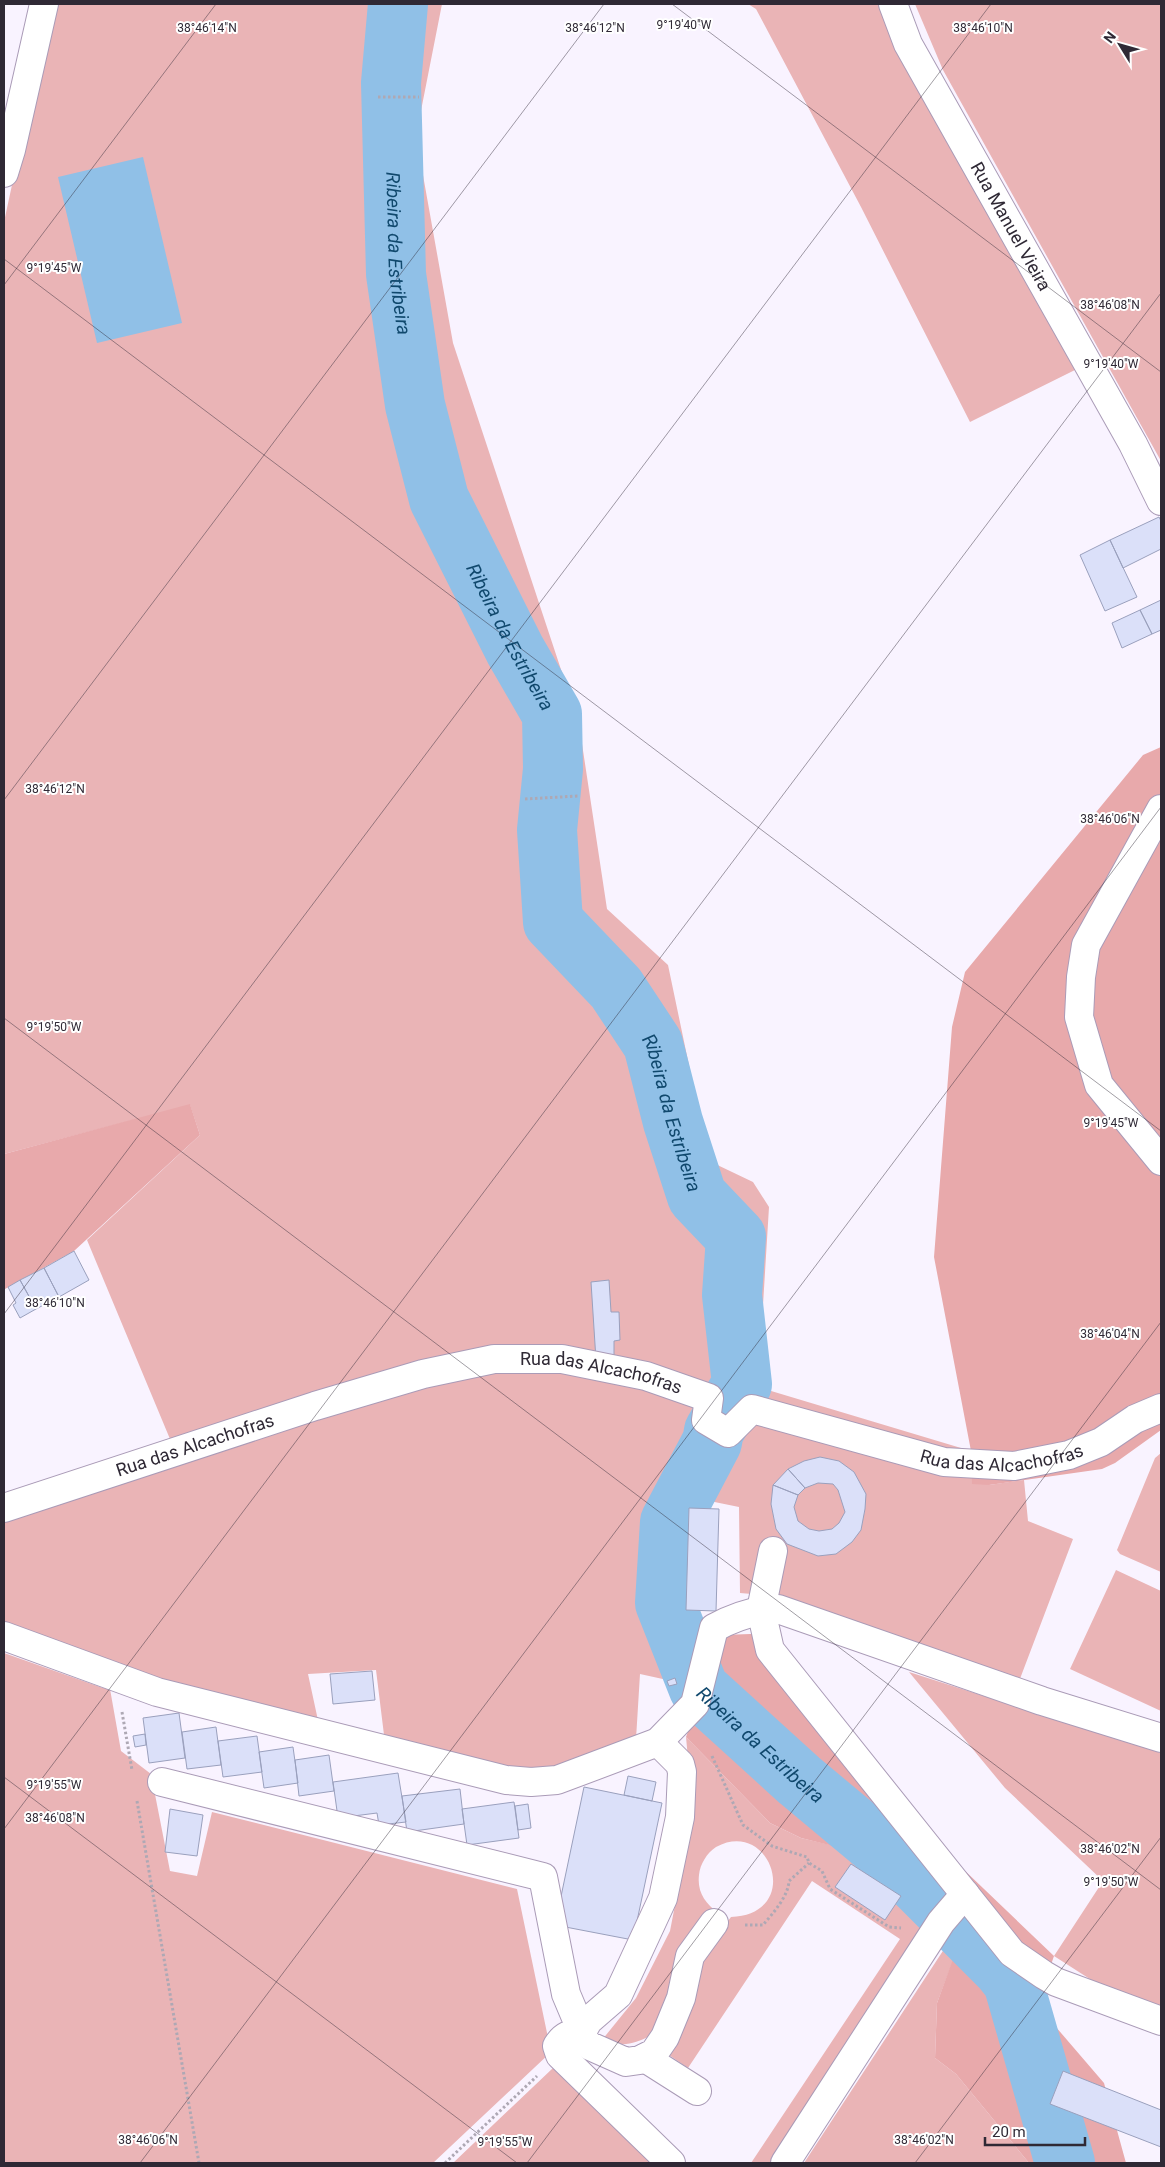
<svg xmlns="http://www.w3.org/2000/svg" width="1165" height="2167" font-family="Roboto,sans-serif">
<rect width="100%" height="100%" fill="#f9f3ff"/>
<path fill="#eab4b6" d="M51 4H442L416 136 453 343 579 724 607 909 668 965 709 1161 753 1182 769 1207 758 1387 971 1451 989 1485 1024 1480 1028 1521 1073 1539 1018 1684 752 1594 740 1593 739 1507 695 1498 752 1424 763 1421 701 1404 695 1427 654 1509 645 1587 681 1683 640 1674 636 1739 551 1775 385 1743 376 1670 308 1674 319 1725 124 1674 4 1628V1514L210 1449 551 1351 170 1439 87 1240 200 1135 190 1105 4 1154V222Z
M748 4H883L922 97 1079 368 970 422 861 207 756 9Z
M915 4H1161V461L943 70Z
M1161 1453V1572L1120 1554 1117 1550 1155 1458Z
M1116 1570 1161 1591V1711L1070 1669Z
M4 1653 103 1688 110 1689 121 1751 151 1774 170 1871 197 1876 212 1812 517 1889 551 2052 433 2163H4Z
M909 1672 1161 1753V2011L1107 1990 1054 1956 1103 1881 1005 1788Z
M686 1737 770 1823 801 1838 852 1850 925 1928 770 2163H751L900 1939 812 1881 688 2068 666 2053 703 1960 710 1944 731 1917C804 1914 771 1817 716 1847 707 1853 700 1864 699 1875 697 1892 705 1903 718 1913L652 2035C632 2045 623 2047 602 2040L636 1998 670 1931 693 1812Z
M954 1934 961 1940 937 2003 935 2058 956 2074 1029 2163H804Z
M553 2068 655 2163H453Z"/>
<path fill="#e8a9ab" d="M1161 747V1430L1115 1463 1102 1469 989 1485 972 1484 971 1451 934 1257 952 1027 965 972 1143 755Z
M190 1104 200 1135 74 1251 5 1289 4 1154Z
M781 1633 779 1650 961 1867 1054 1956 1037 2005 1104 2083 1126 2163H1029L956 2074 935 2058 937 2003 960 1940 873 1856 801 1838 770 1823 686 1737 723 1635Z"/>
<path fill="#90c0e7" d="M143 157 182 323 97 343 58 177Z"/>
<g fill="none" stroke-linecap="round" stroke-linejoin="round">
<path stroke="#90c0e7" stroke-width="60" id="s1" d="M398 4 391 83 396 274 415 405 439 499 515 650 552 714 553 769 547 830 553 922 616 988 653 1044 673 1122 697 1196 736 1237 732 1295 742 1384 714 1431 712 1442 670 1522 665 1603 699 1689 799 1780 890 1856 1002 1968 1013 1982 1065 2163"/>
</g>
<path fill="#dbe0f9" stroke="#9aa0bd" d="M1159 517 1161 521V549L1123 568 1110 540Z
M1110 540 1137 597 1105 611 1080 555Z
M1161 600V630L1152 634 1140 610Z
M1140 610 1152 634 1122 648 1112 623Z
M74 1251 89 1280 59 1297 44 1268Z
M44 1268 59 1297 36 1309 20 1280Z
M20 1280 36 1309 20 1318 13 1305 16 1303 8 1287Z
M609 1280 611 1312H619L620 1340 614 1341V1359L596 1360 591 1282Z
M820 1457 839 1461 854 1472 866 1494 865 1509 861 1530 852 1542 836 1554 818 1556 787 1544 776 1529 771 1504 773 1485 798 1495 794 1507 798 1521 809 1529 819 1531 832 1529 839 1523 845 1512 838 1490 833 1484 818 1483 805 1488 788 1469 804 1461Z
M788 1469 805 1488 798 1495 773 1485Z
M689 1508 719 1509 716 1611 686 1610Z
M372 1671 375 1700 333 1704 330 1674Z
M675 1678 677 1684 669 1686 667 1681Z
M179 1713 185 1758 149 1763 143 1718Z
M216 1727 221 1765 187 1769 182 1732Z
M145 1734 146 1745 135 1747 133 1736Z
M257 1736 262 1772 223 1777 218 1741Z
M293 1747 298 1783 264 1788 259 1752Z
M329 1755 334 1791 299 1796 295 1760Z
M398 1773 406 1822 379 1825 377 1813 338 1818 333 1782Z
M628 1776 656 1782 652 1801 624 1795Z
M584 1787 662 1803 633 1940 555 1925Z
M460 1789 464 1824 407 1832 402 1796Z
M514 1802 519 1838 467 1845 462 1809Z
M528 1804 531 1828 518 1830 515 1806Z
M170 1809 203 1815 197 1856 165 1852Z
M851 1864 901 1896 885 1920 835 1887Z
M1063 2071 1161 2110V2147L1050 2104Z"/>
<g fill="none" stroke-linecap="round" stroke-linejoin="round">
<defs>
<g id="minor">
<path id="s2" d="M893 4 908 44 1133 444 1161 501"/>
<path d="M4 173 11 150 44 4"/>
<path d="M1161 809 1086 945 1081 977 1079 1017 1099 1085 1161 1161"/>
<path id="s3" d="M4 1508 315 1406 423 1374 494 1359H562L646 1376 709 1398 706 1420 728 1433 752 1409 944 1462 1014 1466 1069 1455 1101 1442 1135 1419 1161 1408"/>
<path d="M773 1551 761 1610 770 1650 1012 1953 1044 1975 1056 1982 1161 2021"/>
<path d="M4 1636 157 1692 506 1780 531 1782 557 1780 658 1742 695 1704 714 1628C734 1617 755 1610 778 1609L1042 1701 1161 1738"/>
<path d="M658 1742 680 1764 682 1772 680 1817 663 1898 618 1995 588 2021 582 2032V2039L590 2046 626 2062 640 2060 654 2053 665 2037 681 1998 690 1956 714 1923"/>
<path d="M162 1782 543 1877 566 1994 582 2032C570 2034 564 2035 557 2046L560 2055 671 2163"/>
<path d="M645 2058 697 2091"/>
<path d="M785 2163 941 1922 965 1894"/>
</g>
</defs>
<use href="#minor" stroke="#aa9bb7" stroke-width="30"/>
<path stroke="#aea8b4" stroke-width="3" stroke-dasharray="2.5 2.5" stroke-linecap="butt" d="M378 97H419
M525 799 578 796
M122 1712 132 1770
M712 1756 743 1825 772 1846 807 1857 809 1863 822 1871 830 1889 889 1927 901 1928
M137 1801 199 2163
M745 1925H763C773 1913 788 1897 789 1881L809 1863
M445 2163 537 2076"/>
<use href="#minor" stroke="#fff" stroke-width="28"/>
</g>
<path fill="none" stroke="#2f2935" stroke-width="1" stroke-opacity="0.45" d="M672 4 1161 372M4 259 1161 1131M4 285 216 4M4 800 604 4M4 1018 1161 1890M4 1314 991 4M4 1777 517 2163M4 1829 1161 293M140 2163 1161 807M527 2163 1161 1322M915 2163 1161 1837"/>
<g text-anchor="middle" stroke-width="4" stroke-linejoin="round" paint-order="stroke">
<g font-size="18" fill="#2f2935" stroke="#fff">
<text dy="6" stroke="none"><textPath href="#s2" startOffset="252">Rua Manuel Vieira</textPath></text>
<text dy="6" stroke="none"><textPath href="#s3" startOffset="621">Rua das Alcachofras</textPath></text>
<text dy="6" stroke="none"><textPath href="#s3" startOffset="201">Rua das Alcachofras</textPath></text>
<text dy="6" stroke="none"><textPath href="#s3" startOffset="1072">Rua das Alcachofras</textPath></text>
</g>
<g font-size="19" font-style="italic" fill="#10486d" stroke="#fff">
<text dy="7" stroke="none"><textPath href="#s1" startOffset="250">Ribeira da Estribeira</textPath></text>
<text dy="7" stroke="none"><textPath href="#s1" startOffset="655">Ribeira da Estribeira</textPath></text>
<text dy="7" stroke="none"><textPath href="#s1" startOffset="1181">Ribeira da Estribeira</textPath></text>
<text dy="7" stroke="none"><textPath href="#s1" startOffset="1885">Ribeira da Estribeira</textPath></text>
</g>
</g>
<g font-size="12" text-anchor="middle" fill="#2f2935" stroke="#fff" stroke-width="4" stroke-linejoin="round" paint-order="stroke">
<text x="684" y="29">9°19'40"W</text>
<text x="207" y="32">38°46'14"N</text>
<text x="595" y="32">38°46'12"N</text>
<text x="983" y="32">38°46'10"N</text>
<text x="54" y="272">9°19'45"W</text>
<text x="1110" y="309">38°46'08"N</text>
<text x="1111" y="368">9°19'40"W</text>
<text x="55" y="793">38°46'12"N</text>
<text x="1110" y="823">38°46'06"N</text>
<text x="54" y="1031">9°19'50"W</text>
<text x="1111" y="1127">9°19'45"W</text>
<text x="55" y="1307">38°46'10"N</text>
<text x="1110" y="1338">38°46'04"N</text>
<text x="54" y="1789">9°19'55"W</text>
<text x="55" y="1822">38°46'08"N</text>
<text x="1110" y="1853">38°46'02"N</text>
<text x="1111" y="1886">9°19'50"W</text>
<text x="148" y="2144">38°46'06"N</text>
<text x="924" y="2144">38°46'02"N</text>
<text x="505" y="2146">9°19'55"W</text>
</g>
<rect width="1165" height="2167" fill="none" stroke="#2f2935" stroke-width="10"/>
<g transform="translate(1120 45) rotate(307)" stroke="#ffffff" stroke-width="4" paint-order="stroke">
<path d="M0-4L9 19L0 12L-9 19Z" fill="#2f2935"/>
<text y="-8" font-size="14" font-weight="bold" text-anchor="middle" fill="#2f2935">N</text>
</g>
<path d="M985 2137v8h100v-8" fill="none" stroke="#2f2935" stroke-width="2.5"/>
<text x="992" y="2137" font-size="15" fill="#2f2935" stroke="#ffffff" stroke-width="4" paint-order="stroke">20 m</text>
</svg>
